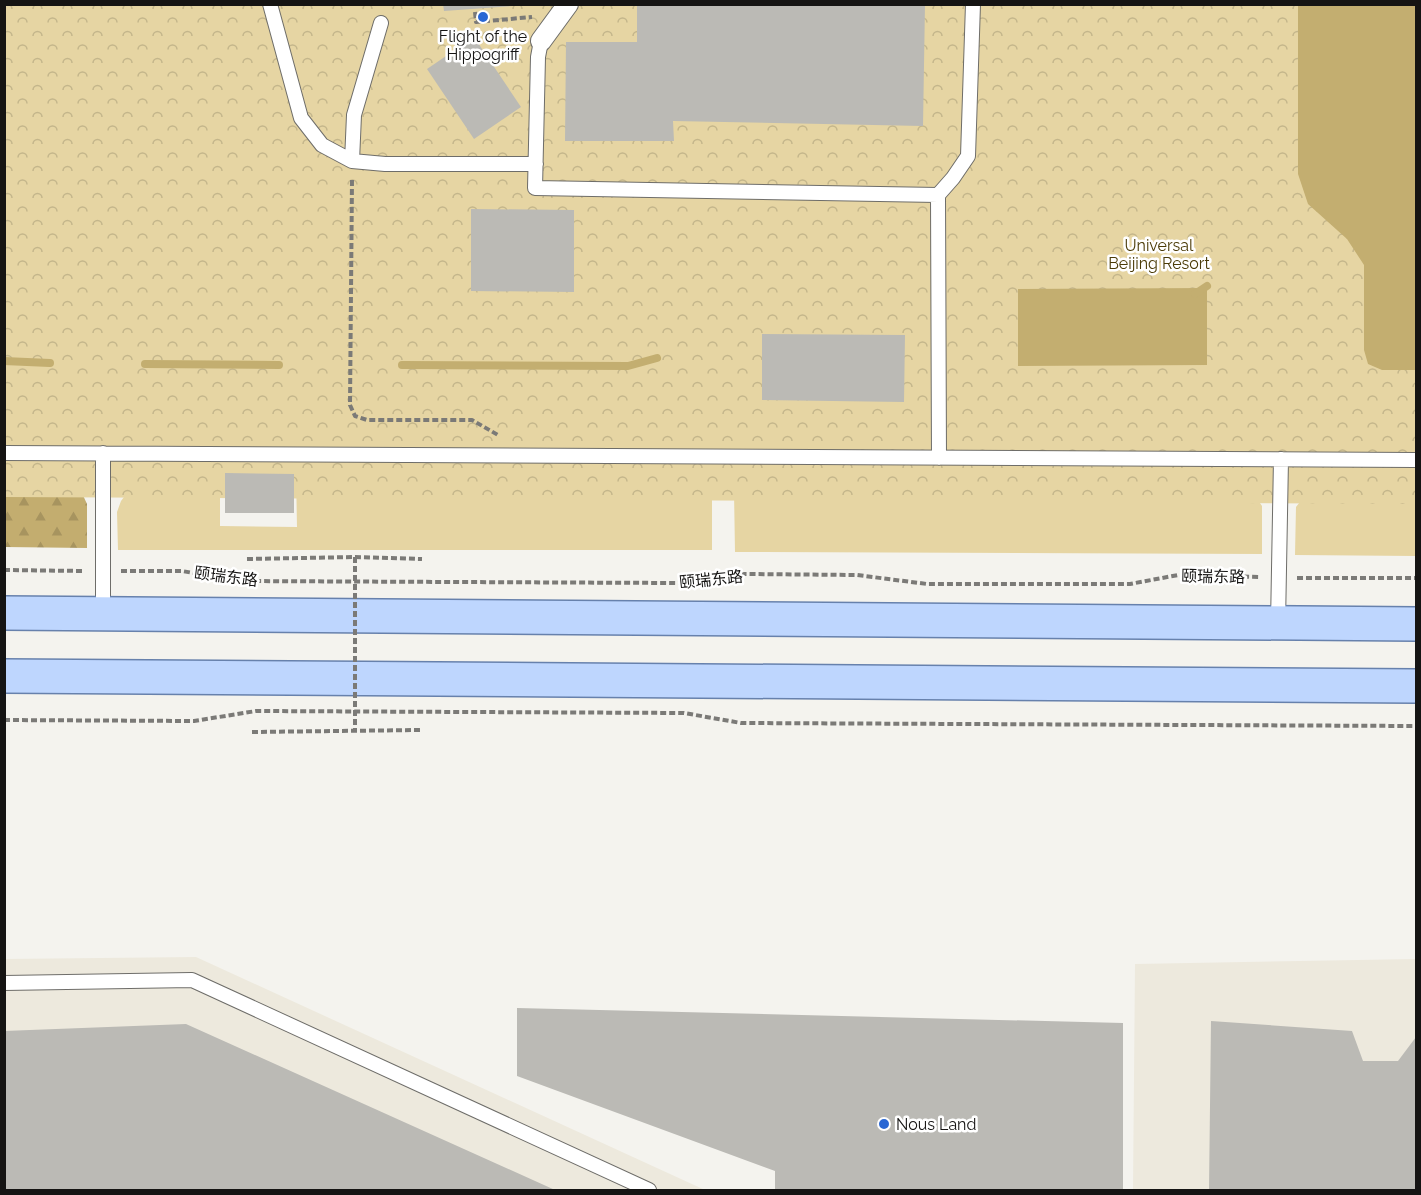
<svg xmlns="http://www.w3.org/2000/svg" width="1421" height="1195" font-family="Raleway,'Noto Sans SC',sans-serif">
<defs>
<pattern id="forest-firs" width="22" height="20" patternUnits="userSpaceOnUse" patternTransform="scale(1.5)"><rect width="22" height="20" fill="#c3ad6f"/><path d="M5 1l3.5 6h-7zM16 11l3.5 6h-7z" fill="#a7945f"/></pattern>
<pattern id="park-crowns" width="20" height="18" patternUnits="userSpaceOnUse" patternTransform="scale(1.5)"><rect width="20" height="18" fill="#e6d5a3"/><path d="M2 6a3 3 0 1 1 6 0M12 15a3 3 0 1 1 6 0" fill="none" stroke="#c4b68b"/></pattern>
</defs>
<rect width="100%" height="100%" fill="#f4f3ee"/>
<path fill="#ede9dd" d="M196 957 705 1190H5L4 959Z
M1416 959V1190H1133L1135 964Z"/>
<path fill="#e6d5a3" d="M220 471V526L297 527 296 473 712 488V550H118L117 512 121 501 133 485Z
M1416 476V556L1295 555 1296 507 1310 489Z
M734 491H1252L1262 506V554L735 552Z"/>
<path fill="url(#forest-firs)" d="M5 470 81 491 87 504V548L5 547Z"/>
<path fill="url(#park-crowns)" d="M5 5H1416V504L5 497Z"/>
<path fill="#c3ae70" d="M1298 5H1416V370H1382L1368 364 1364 350V265L1347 239 1308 204 1298 174Z
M1207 288V365L1018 366V289Z"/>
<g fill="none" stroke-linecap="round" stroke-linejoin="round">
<path stroke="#c3ae70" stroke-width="8" d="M1195 294 1207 286
M4 361 50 363
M145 364 279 365
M402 365 628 366 657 358"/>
</g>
<path fill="#bbbab5" d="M443 4H513V6L444 11Z
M637 4H925L923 126 673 121 674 141H565L566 42H637Z
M474 37 521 107 474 139 427 69Z
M471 209 574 210V292L471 291Z
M762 334 905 335 904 402 762 400Z
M225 473 294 474V513H225Z
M517 1008 1123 1023V1190H775V1171L517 1076Z
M1211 1021 1352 1031 1363 1061H1398L1416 1037V1190H1209Z
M186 1024 555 1190H4V1031Z"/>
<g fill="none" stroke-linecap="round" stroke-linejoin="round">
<defs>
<path id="service" d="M270 4 301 118 322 145 352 161 385 164H536
M541 41 538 57 535 188 938 195
M352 161 354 115 381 23
M4 453 1416 460
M103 453V614
M939 458 938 195 953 178 968 156 973 4
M1278 624 1281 459
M4 983 192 980 649 1190"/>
<path id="pedestrian" d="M541 41 568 4"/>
<path id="primary" d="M4 613 1416 624
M4 676 1416 686"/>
</defs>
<use href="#service" stroke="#6e6d69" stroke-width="16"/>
<use href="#pedestrian" stroke="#6e6d69" stroke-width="22"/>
<use href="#primary" stroke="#6781ac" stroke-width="36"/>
<path stroke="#7b7a77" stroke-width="4" stroke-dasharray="6 3" stroke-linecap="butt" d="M475 12 476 22 532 17
M352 180 350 405 355 416 367 420H472L498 435
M247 559 355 557 422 559
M4 570 84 571
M121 571H182L239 581 676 583 745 574 857 575 927 584H1130L1178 575 1260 577
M1297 578H1416
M4 720 194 721 256 711 684 713 741 723 1416 726
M252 732 420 730"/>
<use href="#service" stroke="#fff" stroke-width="14"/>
<use href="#pedestrian" stroke="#fff" stroke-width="20"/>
<use href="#primary" stroke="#bed6fe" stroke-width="33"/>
<path stroke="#7b7a77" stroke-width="4" stroke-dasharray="6 3" stroke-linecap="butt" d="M355 557V731"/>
</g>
<g fill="#2967d4" stroke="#fff" stroke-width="2">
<circle cx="483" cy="17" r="6"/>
<circle cx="884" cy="1124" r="6"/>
</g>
<g text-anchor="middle" stroke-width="5" stroke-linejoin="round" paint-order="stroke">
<g font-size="16" fill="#151413" stroke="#fff">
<text x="483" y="42">Flight of the<tspan x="483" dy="18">Hippogriff</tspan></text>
<text x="896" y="1130" text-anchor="start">Nous Land</text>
</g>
<g font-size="16" fill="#4b3b07" stroke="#fff">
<text x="1159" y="251">Universal<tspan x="1159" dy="18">Beijing Resort</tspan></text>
</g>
<g font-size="16" fill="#151413" stroke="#fff">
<text transform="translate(226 576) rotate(7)" y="6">颐瑞东路</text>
<text transform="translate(1213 576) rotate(1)" y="6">颐瑞东路</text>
<text transform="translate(711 579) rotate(-6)" y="6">颐瑞东路</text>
</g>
</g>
<rect width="1421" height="1195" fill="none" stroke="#151413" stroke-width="12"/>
</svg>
